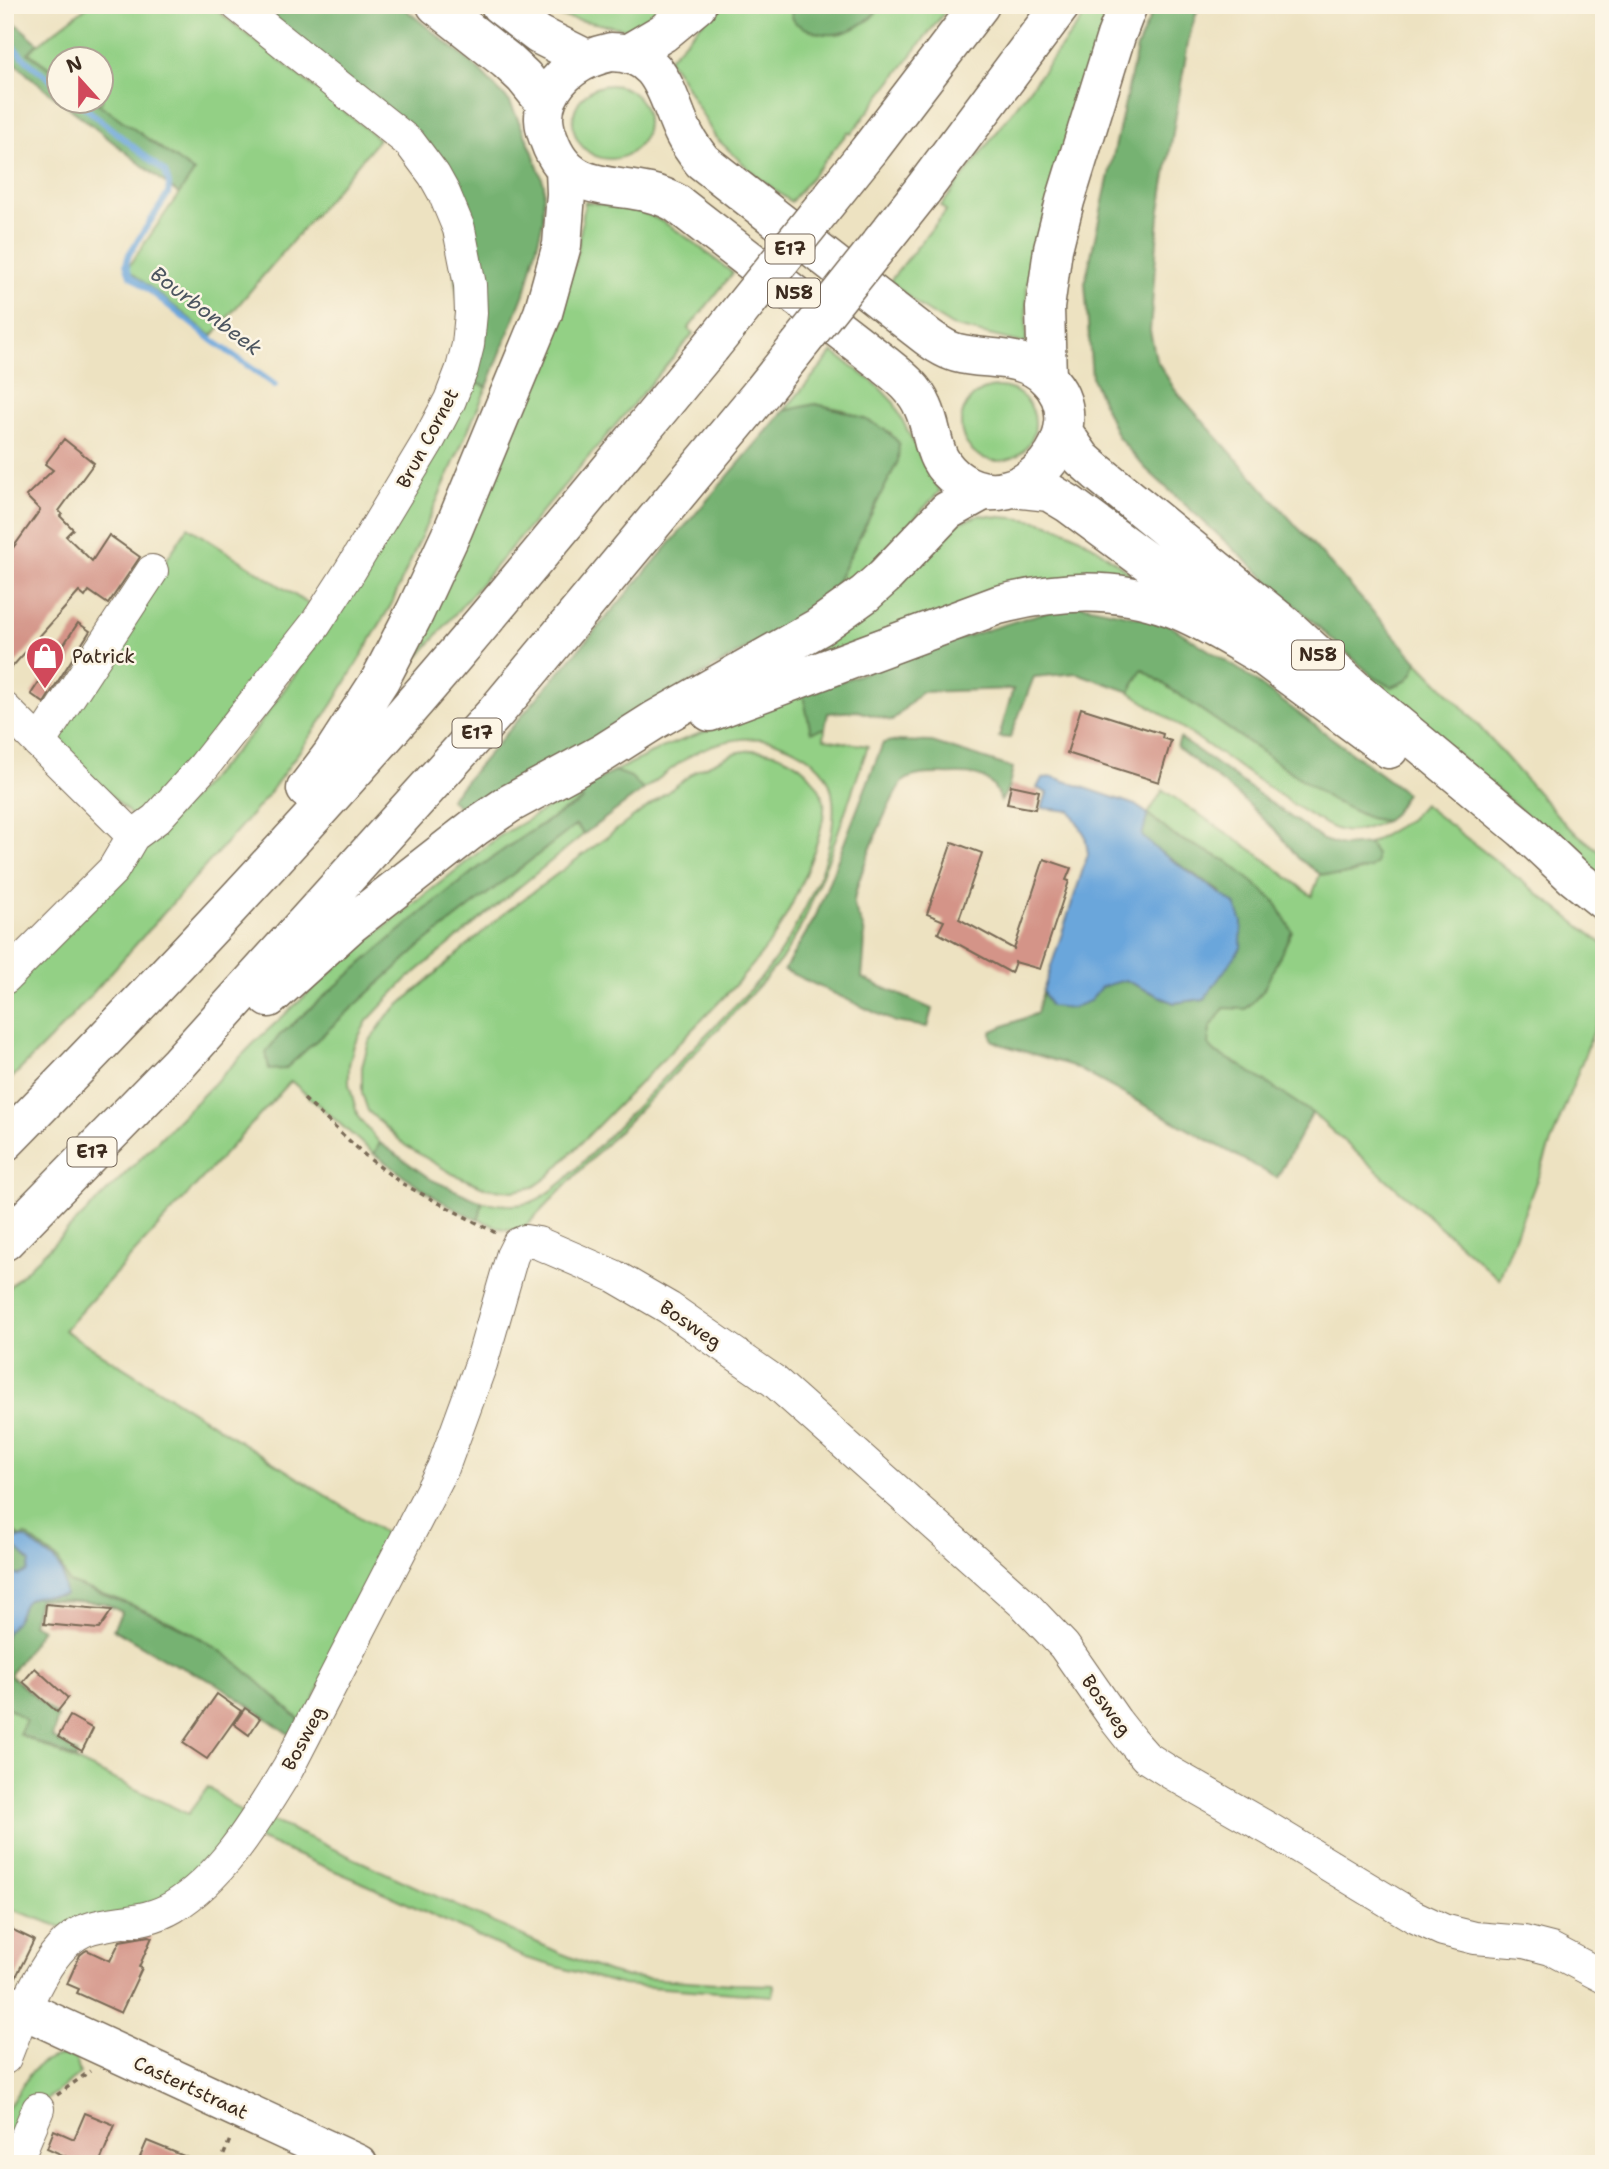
<svg xmlns="http://www.w3.org/2000/svg" width="1609" height="2169" font-family="'Shantell Sans',sans-serif">
<rect width="100%" height="100%" fill="#fcf5e5"/>
<filter id="ink" filterUnits="userSpaceOnUse"><feTurbulence type="fractalNoise" baseFrequency=".0143" numOctaves="2"/><feDisplacementMap in="SourceGraphic" scale="14" xChannelSelector="R" yChannelSelector="G"/><feConvolveMatrix kernelMatrix="1 2 1 2 8 2 1 2 1" color-interpolation-filters="sRGB"/></filter>
<filter id="wash" filterUnits="userSpaceOnUse"><feTurbulence type="fractalNoise" baseFrequency=".00686" numOctaves="4" result="noise"/><feDisplacementMap in="SourceGraphic" scale="28" xChannelSelector="R" yChannelSelector="G"/><feGaussianBlur stdDeviation="1.57" result="paint"/><feColorMatrix in="noise" values="0 0 0 0 0 0 0 0 0 0 0 0 0 0 0 0 0 1.4 0 .05"/><feComposite in="paint" operator="in"/></filter>
<g filter="url(#wash)">
<rect width="100%" height="100%" fill="#ede2c1"/>
<path fill="#93d085" stroke="#677d52" stroke-width="2" d="M89 5H210L379 139 212 336 127 269 194 172 96 102H102V60H60L59 75 28 52Z
M538 5H679L641 28 627 29 562 17Z
M723 5H796L791 9 868 21 883 5H950L851 134 848 132 791 202 756 176 715 137 679 74 668 59 707 18Z
M1093 5H1113L1056 176 1027 286 1026 344 952 326 918 305 890 281 946 211 941 206Z
M573 122a37 37 0 1 1 74 0a37 37 0 1 1-74 0Z
M585 202C608 205 630 207 651 216 680 229 707 254 733 273L688 329 693 334 387 694 576 261Z
M833 352 877 385 894 403 921 458 940 491 866 570 827 601 898 461 891 433 844 410 815 404 784 411Z
M469 380 487 387 391 605 333 704 266 798 67 1022 5 1085V991L95 902 255 730 352 595Z
M961 424a37 37 0 1 1 74 0a37 37 0 1 1-74 0Z
M980 515C1002 518 1024 517 1045 523 1081 533 1109 557 1139 580L785 669 947 527Z
M188 527 313 607 152 811 131 815 53 739 57 726Z
M1417 661 1462 707 1566 825 1604 855V883L1369 678 1371 675 1391 687C1406 683 1414 677 1417 661Z
M1142 669 1333 801 1369 818 1385 821C1343 840 1338 832 1300 809L1130 692Z
M803 695 811 731 825 728 824 739 868 746 831 852 804 921 784 956 766 978 724 1023 523 1229C506 1233 493 1225 478 1219L480 1215 482 1202C523 1208 534 1207 566 1179 611 1134 655 1088 699 1042 721 1019 745 997 765 973 798 933 852 828 827 778 819 762 798 750 782 744 755 733 715 740 690 756 674 766 659 779 643 790L631 777 615 771 664 747Z
M752 750C775 750 798 760 812 778 817 785 823 794 824 802 827 833 789 915 771 941 746 977 713 1008 682 1040 637 1086 592 1131 548 1177L534 1187 513 1191 486 1188 453 1174 406 1146 368 1111 362 1093V1067L369 1042 388 1015 502 915 697 770 734 753Z
M578 790 584 800C471 862 376 952 279 1036L285 1069 419 947 576 825 584 834 406 980 367 1021 354 1045 349 1065V1084L358 1117 380 1143 374 1154 291 1081 64 1330 396 1540 302 1722C278 1701 255 1677 229 1657 183 1622 122 1600 68 1582 62 1563 41 1548 26 1535L21 1537 5 1525V1291L122 1177 256 1041 354 951 498 837Z
M1163 790 1255 852 1312 896 1320 874C1338 876 1361 875 1376 863V855L1369 844 1410 819 1423 804 1604 945V1004L1499 1279 1312 1113 1238 1064 1216 1053 1208 1045 1210 1028 1224 1008 1227 861 1174 836 1148 814Z
M5 1705 26 1720 19 1734 188 1814 208 1787 250 1819 178 1896 70 1930 5 1907Z
M266 1818 560 1953 608 1972 627 1977 732 1984 774 1985 773 1996 623 1985 525 1958 361 1882 252 1836Z
M61 2056 76 2059 80 2074 42 2103 5 2164V2112L30 2074 40 2064 52 2058Z"/>
<path fill="#76b272" stroke="#586e48" stroke-width="2" d="M248 5H400L474 65 510 102 532 150 544 184 543 221 527 286 487 387 469 380 441 175Z
M796 5H883C863 28 838 43 807 29 797 25 791 22 791 9Z
M1155 5H1199L1189 37 1159 216 1150 331 1156 359 1175 390 1417 661C1414 677 1406 683 1391 687L1371 675 1145 468 1118 437 1092 378 1085 283 1137 48Z
M5 14 38 43 28 53 59 75V100L28 75 5 53Z
M62 102H96L194 172 179 194Z
M815 404C843 410 880 420 899 443L898 461 827 601 467 814 450 799 784 411Z
M1076 604 1166 623 1243 672 1406 793 1394 813 1385 821 1369 818 1333 801 1142 669 1130 692 1077 673 1034 677 1010 738 999 737 1013 689 921 692 892 721 858 711 828 713 825 728 811 732 803 695C893 662 983 628 1076 604Z
M1180 738 1323 840 1342 846 1369 844 1376 855V863L1370 868 1338 876 1320 874 1298 858 1281 836 1243 799 1177 747Z
M892 741 932 742 1013 768 1008 789 1001 801C993 778 979 773 956 774 940 775 917 771 904 781 892 791 852 889 854 905 855 913 862 921 864 930 866 945 863 962 862 978L932 1009 927 1027 895 1022 784 970 815 918 883 743Z
M615 771 631 777 643 790 584 834 576 825 419 947 285 1069 269 1070 266 1052 279 1036C376 952 470 862 583 800L578 790Z
M1148 814 1174 836 1227 861 1255 884 1275 901 1292 931 1263 991 1246 1009 1224 1008 1210 1028 1208 1045 1216 1053 1238 1064 1312 1113 1277 1178 1073 1066 1003 1045 992 1040 991 1032C1006 1024 1022 1020 1037 1013L1043 991 1050 1006 1089 1001 1100 987 1125 980 1174 1003 1204 999 1221 892 1156 849 1141 836Z
M380 1143 432 1180 482 1202 480 1215 478 1219C444 1208 404 1175 374 1154Z
M5 1525 20 1537 26 1535 59 1561 68 1582C122 1601 183 1623 229 1657 255 1677 278 1701 302 1722L293 1737 218 1684 168 1661 113 1629 122 1612 104 1603 39 1599 32 1624 42 1629 10 1675 58 1717 52 1737 77 1753 76 1759 19 1734 26 1720 5 1705Z"/>
<path fill="#6ba6db" stroke="#53687c" stroke-width="2" d="M1053 777 1135 805 1148 814 1142 836 1156 849 1235 904 1242 922 1241 948 1204 999 1174 1003 1125 980 1101 987 1090 1001 1072 1008 1050 1006 1043 991 1088 854 1085 835 1070 811 1042 808 1047 793 1037 788 1042 778Z
M19 1538H25L55 1561 62 1572 65 1595C52 1598 32 1592 24 1604 21 1609 20 1614 17 1619 13 1626 7 1629 5 1637V1574L19 1575 27 1572 30 1562 13 1545 14 1540Z"/>
<g fill="none" stroke-linecap="round" stroke-linejoin="round">
<path stroke="#6ba6db" stroke-width="6" d="M5 38 28 62 60 87
M78 102 165 172 169 184 168 194 129 254 126 264 130 275 212 340 275 385"/>
</g>
<g id="blocks">
<path fill="#d49488" d="M64 439 94 463 59 511 62 514 60 516 73 529 66 536 92 561 109 535 140 557 108 604 89 591 85 597 79 592 5 675V559L40 510 26 496 53 470 45 464Z
M78 623 90 631 44 703 31 694Z
M1081 708 1163 734 1162 738 1171 741 1159 782 1067 753Z
M1011 785 1039 791 1035 809 1007 804Z
M952 842 982 853 959 919 1014 949 1044 859 1071 868 1066 880 1069 881 1040 969 1015 962 1011 973 938 933 944 921 927 914Z
M46 1604 112 1610 99 1629 44 1624Z
M35 1668 68 1698 57 1712 23 1682Z
M217 1694 241 1711 207 1759 183 1743Z
M245 1708 260 1718 249 1735 234 1724Z
M70 1716 93 1729 82 1751 58 1737Z
M5 1926 34 1940 14 1981 5 1980Z
M149 1936 152 1937 139 1967 142 1968 121 2013 77 1993 79 1989 67 1984 80 1955 85 1951 87 1950 110 1961 120 1941Z
M85 2113 115 2125 99 2164H62L65 2156 47 2148 54 2130 74 2139Z
M147 2141 201 2163V2164H137Z"/>
</g>
</g>
<g filter="url(#ink)">
<use href="#blocks" fill-opacity="0" stroke="#796a57" stroke-width="2"/>
<g fill="none" stroke-linecap="round" stroke-linejoin="round">
<defs>
<path id="minor" d="M5 709 133 836
M39 743 152 571
M5 978 113 870 133 836 156 819 204 766 315 625 350 571 429 440 450 400 462 369 468 345 471 313 470 285 459 229 444 193 434 175 410 143 237 5
M5 2058C21 2018 46 1941 91 1928 119 1920 146 1923 173 1907 224 1876 257 1818 288 1768L443 1468 481 1364 512 1256 518 1244 525 1241 538 1243 614 1276 669 1308 774 1381 1025 1605 1064 1646 1116 1721 1131 1740 1146 1757 1171 1773 1271 1830 1413 1916 1443 1930 1475 1938 1524 1942 1551 1949 1604 1977
M15 2164 38 2109"/>
<path id="major" d="M436 5 507 61 524 77 546 104
M500 5 539 35 587 59
M611 52C663 52 666 97 684 134 689 144 695 152 702 161L916 328C928 337 941 349 957 353 987 361 1023 353 1047 378 1100 430 1020 522 960 481 929 460 936 435 923 407 915 388 899 376 884 364L676 203C628 176 571 204 549 140 543 125 542 113 548 98 560 71 583 58 611 52Z
M1064 433 1082 459 1097 472 1287 627 1359 693 1523 829 1574 877 1604 901
M1013 488 1049 492 1069 504 1230 623 1263 656 1389 749
M5 2001 358 2164"/>
<path id="highway" d="M629 53 663 33 697 5
M870 149 980 5
M922 191 1061 5
M1047 378 1045 308 1053 249 1065 201 1116 36 1128 5
M710 712 998 605C1058 590 1114 586 1173 608 1204 620 1233 639 1263 656
M306 789 331 756 380 680 415 612 453 530 543 313 562 245 566 194 565 169
M269 998 352 923 475 827 509 804 603 753 655 720 819 627 865 594 884 577 947 511 983 491
M5 1142C162 982 316 819 461 648 545 549 627 448 710 348
M5 1241 179 1063 495 713 762 392"/>
</defs>
<use href="#minor" stroke="#796a57" stroke-width="34"/>
<use href="#major" stroke="#796a57" stroke-width="41"/>
<use href="#highway" stroke="#796a57" stroke-width="41"/>
<path stroke="#796a57" stroke-width="3.5" stroke-dasharray="5 5" stroke-linecap="butt" d="M304 1099 367 1157 401 1183 496 1233
M57 2095 90 2071
M220 2164 231 2137"/>
<use href="#minor" stroke="#fff" stroke-width="32"/>
<use href="#major" stroke="#fff" stroke-width="38"/>
<use href="#highway" stroke="#fff" stroke-width="38"/>
<defs>
<path id="highway-bridge" d="M710 348 870 149
M762 392 922 191"/>
</defs>
<use href="#highway-bridge" stroke="#796a57" stroke-width="41" stroke-linecap="butt"/>
<use href="#highway-bridge" stroke="#fff" stroke-width="38"/>
</g>
</g>
<defs>
<symbol id="shop-pin" viewBox="-11 -11 22 30"><path d="M0 17L-7.5 6A9.5 9.5 0 1 1 7.5 6Z" fill="#d1495b" stroke="#fcf5e5"/><path d="M-5-2.5h2.3a2.7 3.5 0 0 1 5.4 0H5L5.5 6h-11ZM-1.5-2.5h3a1.5 2.3 0 0 0-3 0Z" fill="#fff"/></symbol>
</defs>
<g fill-rule="evenodd">
<use href="#shop-pin" x="23" y="634" width="44" height="60"/>
</g>
<g text-anchor="middle" stroke-width="5" stroke-linejoin="round" paint-order="stroke">
<g fill="#fcf5e5" stroke="#75675a" stroke-width="2">
<rect x="765.5" y="234.5" width="49" height="29" rx="5"/>
<rect x="768" y="278.5" width="52" height="29" rx="5"/>
<rect x="1292" y="640.5" width="52" height="29" rx="5"/>
<rect x="452.5" y="718.5" width="49" height="29" rx="5"/>
<rect x="67.5" y="1137.5" width="49" height="29" rx="5"/>
</g>
<g font-size="18" font-weight="bold" fill="#3b2a1e">
<text x="790" y="255">E17</text>
<text x="794" y="299">N58</text>
<text x="1318" y="661">N58</text>
<text x="477" y="739">E17</text>
<text x="92" y="1158">E17</text>
</g>
<g font-size="19" fill="#3b2a1e" stroke="#fcf5e5">
<text transform="translate(427 438) rotate(-62)" y="7">Brun Cornet</text>
<text transform="translate(691 1324) rotate(34)" y="7">Bosweg</text>
<text transform="translate(1107 1705) rotate(54)" y="7">Bosweg</text>
<text transform="translate(303 1738) rotate(-62)" y="7">Bosweg</text>
<text transform="translate(191 2087) rotate(25)" y="7">Castertstraat</text>
</g>
<g font-size="19" fill="#3b2a1e" stroke="#fcf5e5" text-anchor="start">
<text x="72" y="663">Patrick</text>
</g>
<g font-size="21" font-style="italic" fill="#4c5560" stroke="#fcf5e5">
<text transform="translate(206 311) rotate(37)" y="7">Bourbonbeek</text>
</g>
</g>
<rect width="1609" height="2169" fill="none" stroke="#fcf5e5" stroke-width="28"/>
<g transform="translate(80 80) rotate(339)"><circle r="33" fill="#fcf5e5" stroke="#afa495" stroke-width="2"/>
<path d="M0-5L12 26L0 18L-12 26Z" fill="#d1495b"/>
<text y="-10" font-size="19" font-weight="bold" text-anchor="middle" fill="#3b2a1e">N</text>
</g>
</svg>
